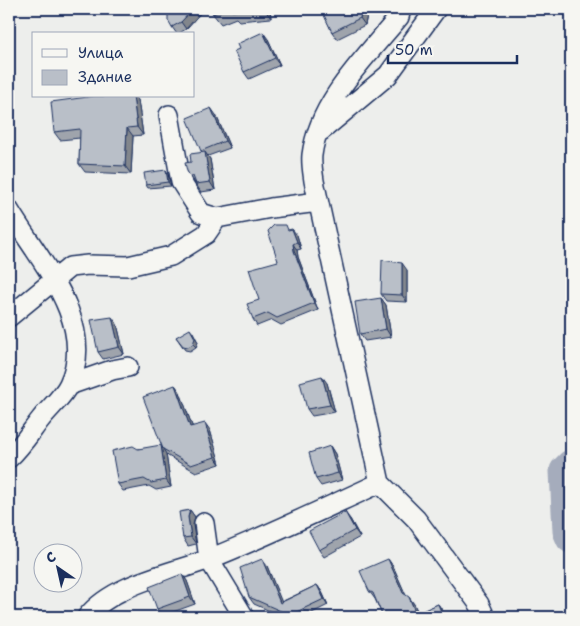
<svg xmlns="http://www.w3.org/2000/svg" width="580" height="626" font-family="'Shantell Sans',sans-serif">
<rect width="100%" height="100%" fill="#edeeec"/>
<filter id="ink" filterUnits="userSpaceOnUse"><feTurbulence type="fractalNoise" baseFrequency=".02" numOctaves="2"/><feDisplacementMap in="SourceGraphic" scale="10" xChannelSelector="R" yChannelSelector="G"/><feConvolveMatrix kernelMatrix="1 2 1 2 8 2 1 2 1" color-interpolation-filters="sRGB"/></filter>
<g filter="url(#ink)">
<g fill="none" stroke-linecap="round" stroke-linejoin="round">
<path stroke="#a5acbc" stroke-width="31" d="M571 465 565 471 568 531 571 538"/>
<defs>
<path id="street" d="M401 9 399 17C366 57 319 101 312 155 311 163 313 173 314 181L380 483 416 519 479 604 485 617
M169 115 181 182 201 213 217 218 271 208 318 202
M321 131 388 75 436 9
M9 210C38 259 98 323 69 384 63 397 49 408 40 420 30 433 21 447 9 458
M9 317 70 267 88 265 128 266 171 256 206 234 217 218
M69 385 112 370 128 367
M204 523 209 559 244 617
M87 617C113 584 170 574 209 559 267 536 323 509 380 483"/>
</defs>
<use href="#street" stroke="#1b2f5e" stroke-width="22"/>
<use href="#street" stroke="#f6f6f2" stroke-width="19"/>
</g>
<path fill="#9fa4ac" stroke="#1b2f5e" d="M176 9H204L186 29 178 34H177L172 27Z
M212 9H270L271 18 239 21 236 18 221 24 213 14Z
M313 9H364L367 15 365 25 337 39 332 32 323 12 316 13Z
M268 39 280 65 249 79 244 72Z
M138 100 143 135 133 136 131 174 85 172 79 164 80 138 60 140 54 132Z
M216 115 230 148 208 156 210 159 215 190 201 192 187 171 191 162 202 153 201 151Z
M166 170 168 174 171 186 148 188 146 185Z
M290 230 297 235 301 249 297 250 298 257 318 310 281 325 272 320 257 326 253 319 259 300 278 261Z
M407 270V302L386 301 381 294Z
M381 298 386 305 391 337 365 341 360 334Z
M117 324 124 354 103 359 98 352Z
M193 332 198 342 196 347 190 351 185 350 176 337Z
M327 383 335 412 312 416 307 409Z
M175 385 180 392 192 426 210 430 220 464 196 472 168 456 166 454 171 487 156 490 149 486 123 491 118 484 138 449 162 447Z
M330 446 335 454 342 480 321 486 316 479Z
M190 510 195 517 193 525 196 544 188 546 183 538Z
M350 519 360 537 324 557 319 550Z
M267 566 281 602 317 585 322 592 328 605 304 617H274L279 615 254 604 249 597Z
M393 566 405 594 414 604 418 613 438 604 444 613 446 617H383L375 599 369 591Z
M182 574 187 581 195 604 162 616 157 609Z"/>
<path fill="#82868c" stroke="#1b2f5e" d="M193 9H204L186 29 181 22Z
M264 9H270L271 18Z
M362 9H364L367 15 365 25 360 18Z
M263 32 268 39 280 65 275 58Z
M133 96H135L138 100 143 135 137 127Z
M211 108 216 115 230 148 225 141Z
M127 128 133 136 131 174 125 166Z
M205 152 210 159 215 190 210 182Z
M166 170 168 174 171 186 168 182Z
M292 229 297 235 301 249 297 242Z
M293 244 297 250 298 257 318 310 314 303 294 251Z
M402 263 407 270V302L402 295Z
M381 298 386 305 391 337 386 329Z
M112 317 117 324 124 354 119 347Z
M190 329 198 342 196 347 193 344Z
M322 376 327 383 335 412 330 405Z
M175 385 180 392 195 434 190 427Z
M205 423 210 430 220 464 215 457Z
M161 445 166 454 171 487 166 480Z
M330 446 335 454 342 480 338 473Z
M190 510 195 517 193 525 196 544 191 537 188 517Z
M345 512 350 519 360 537 355 530Z
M262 559 267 566 285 610 280 603Z
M388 559 393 566 408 600 403 593Z
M182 574 187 581 195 604 190 597Z
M317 585 322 592 328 605 324 599Z
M409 597 414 604 420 617 416 614Z
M438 604 444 613 446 617H443Z"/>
<path fill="#b9bfc8" stroke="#1b2f5e" d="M176 9H193L181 22 172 27 168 20V12Z
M212 9H225L213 14Z
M231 9H252L232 11Z
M321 9H362L360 18 332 32Z
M263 32 275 58 244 72 234 51 239 49 237 44Z
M95 96H133L137 127 127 128 125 166 79 164 80 129 54 132 51 102Z
M211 108 225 141 201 151 187 118Z
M205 152 210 182 196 184 193 176H190L187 171 185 163 191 162 190 154Z
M166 170 168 182 146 185 144 173Z
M274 225H286L288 230 292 229 297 242 293 244 294 251 314 303 277 318 268 313 253 319 247 304 259 300 249 269 278 261 268 231Z
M382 260 402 263V295L381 294Z
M381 298 386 329 360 334 355 302Z
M112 317 119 347 98 352 91 320Z
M190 329 195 338 193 344 188 347 183 346 176 337Z
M322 376 330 405 307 409 300 382Z
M175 385 190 427 205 423 215 457 191 465 163 449 143 397Z
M161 445 166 480 151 483 144 479 118 484 112 451 133 446 138 449Z
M330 446 338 473 316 479 309 453Z
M190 510 188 517 191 537 183 538 179 512Z
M345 512 355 530 319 550 309 531Z
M262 559 280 603 317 585 324 599 290 615 291 617H274L283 612 249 597 240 568Z
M388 559 403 593 409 597 416 614 407 617H383L373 593 369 591 360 571Z
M182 574 190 597 157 609 149 587Z
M438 604 443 617H412L411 616Z"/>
</g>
<rect width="580" height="626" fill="none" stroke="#f6f6f2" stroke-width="30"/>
<rect x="15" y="15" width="550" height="596" fill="none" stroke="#1b2f5e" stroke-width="2" filter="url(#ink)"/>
<rect x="32" y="32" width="162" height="65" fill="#f6f6f2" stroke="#9ea6b7"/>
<rect x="42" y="49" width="25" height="8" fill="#f6f6f2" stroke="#9ea6b7"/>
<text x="78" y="58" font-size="15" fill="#1b2f5e">Улица</text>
<rect x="42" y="70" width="25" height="15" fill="#b9bfc8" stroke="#9ea6b7"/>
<text x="78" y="82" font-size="15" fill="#1b2f5e">Здание</text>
<g transform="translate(58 568) rotate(326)"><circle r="24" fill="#f6f6f2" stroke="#9ea6b7"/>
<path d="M0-4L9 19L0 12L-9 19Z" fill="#1b2f5e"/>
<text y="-8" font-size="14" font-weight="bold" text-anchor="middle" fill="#1b2f5e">С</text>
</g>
<path d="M388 55v8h129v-8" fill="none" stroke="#1b2f5e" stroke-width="2.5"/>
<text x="395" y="55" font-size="15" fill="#1b2f5e" stroke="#f6f6f2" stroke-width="4" paint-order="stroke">50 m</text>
</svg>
